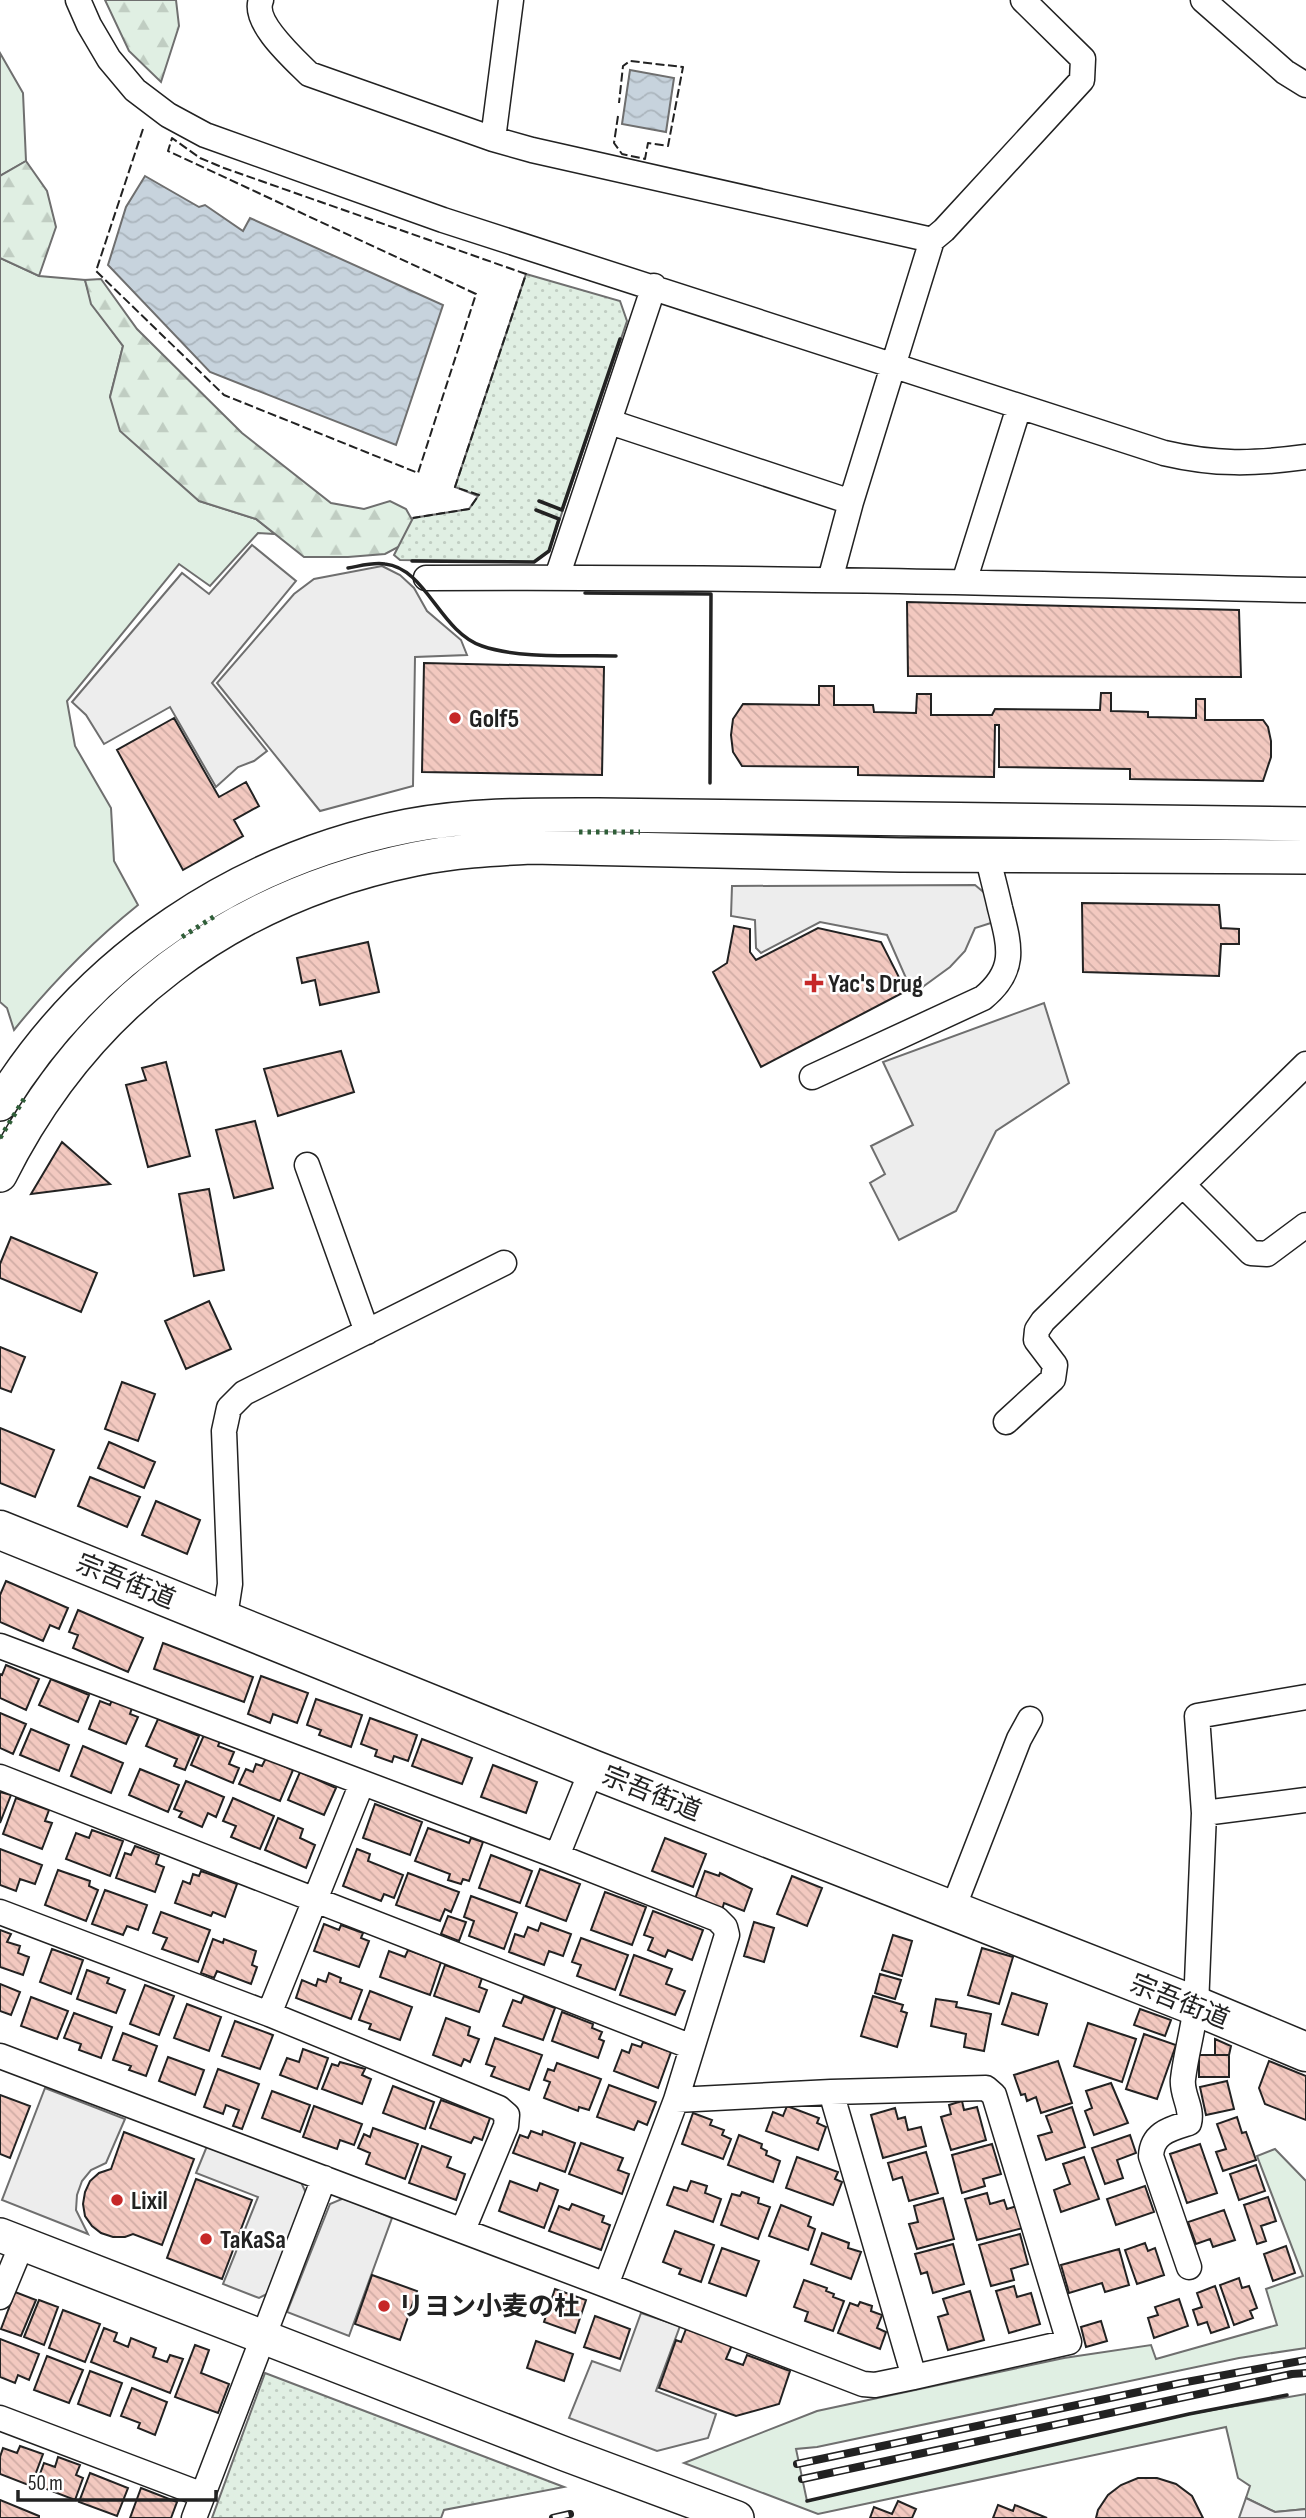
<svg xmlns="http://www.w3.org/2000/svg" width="1306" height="2518" font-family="'Sofia Sans Condensed','Noto Sans JP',sans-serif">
<defs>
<pattern id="forest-firs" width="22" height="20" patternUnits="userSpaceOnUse" patternTransform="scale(1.75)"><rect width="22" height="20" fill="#e0efe3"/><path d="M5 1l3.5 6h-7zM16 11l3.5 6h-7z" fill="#c0cdc2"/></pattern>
<pattern id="park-dots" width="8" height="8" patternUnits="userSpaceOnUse" patternTransform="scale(1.75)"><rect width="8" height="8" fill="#e0efe3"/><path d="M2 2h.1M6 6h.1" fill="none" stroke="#c0cdc2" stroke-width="1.8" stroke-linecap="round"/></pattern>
<pattern id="water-waves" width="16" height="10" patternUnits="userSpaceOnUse" patternTransform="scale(1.75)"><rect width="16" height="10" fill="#c7d3dd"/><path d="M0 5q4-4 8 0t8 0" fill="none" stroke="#abb5bd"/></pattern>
<pattern id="building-back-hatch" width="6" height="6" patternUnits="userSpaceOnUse" patternTransform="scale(1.75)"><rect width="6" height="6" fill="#f3c9c0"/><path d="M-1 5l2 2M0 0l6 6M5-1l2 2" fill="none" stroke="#d0aca5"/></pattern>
</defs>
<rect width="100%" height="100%" fill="#fff"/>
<path fill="#e0efe3" stroke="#6f6f6f" stroke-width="2" d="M0 53 23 93 26 161 0 176Z
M0 258 39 276 85 280 92 304 123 346 110 397 199 501 256 519 275 534 258 533 210 586 179 564 67 701 75 746 111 808 114 861 138 905C92 942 51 984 14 1030L7 1008 0 1002Z
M1275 2149 1306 2181V2348L1239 2358 817 2447 796 2449 807 2501 1189 2414 1306 2394V2509L1275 2512 1246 2498 1250 2486 1238 2478 1226 2427 818 2514 684 2463 817 2411 1064 2358 1151 2345 1156 2359 1277 2325 1266 2289 1303 2276 1257 2156Z"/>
<path fill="url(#forest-firs)" stroke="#6f6f6f" stroke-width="2" d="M105 0H176L179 26 161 82 129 51Z
M26 161 47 191 56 227 39 276 0 258V176Z
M101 279 137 329 242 433 331 503 364 509 390 501 406 509 415 525 402 545 385 554 348 557H304L256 519 199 501 120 431 110 397 123 346 91 304 85 280Z"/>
<path fill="url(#park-dots)" stroke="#6f6f6f" stroke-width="2" d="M526 274 620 301 627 321 549 551 534 562 400 560 394 555 413 518 469 509 478 496 455 487Z
M265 2373 564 2487 444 2510 441 2518H212Z"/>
<path fill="#ededed" stroke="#6f6f6f" stroke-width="2" d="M252 545 296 581 212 683 267 751 254 761 238 767 216 787 170 707 104 744 86 715 72 702 182 573 209 594Z
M382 566 400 575 414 588 427 611 461 640 467 655 415 657 413 786 320 811 217 683 294 594 314 579Z
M975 885 987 895 994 922 975 928 965 951 950 967 913 994 887 935 820 922 761 953 756 948 755 920 731 916 732 886Z
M1044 1003 1069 1083 996 1131 956 1211 899 1240 870 1183 885 1174 871 1146 913 1125 883 1062Z
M45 2088 125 2119 106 2163 91 2170 82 2181 77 2195 76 2210 88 2234 2 2200Z
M207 2146 300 2180 306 2193 269 2293 259 2298 223 2284 258 2197 196 2173Z
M344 2198 392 2218 349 2336 287 2312 330 2204Z
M641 2313 680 2326 656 2391 716 2414 708 2438 657 2451 569 2418 592 2361 620 2371Z
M1246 2498 1275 2512 1306 2509V2518H1239Z"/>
<path fill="url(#water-waves)" stroke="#6f6f6f" stroke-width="2" d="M630 70 674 78 666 132 622 124Z
M145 176 199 207 205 205 243 231 250 218 443 305 396 445 210 372 108 265 126 207Z"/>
<path fill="url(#building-back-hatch)" stroke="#222" stroke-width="2" d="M907 602 1239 610 1241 677 908 676Z
M424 663 604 667 602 775 422 772Z
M819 686H834V705H873L874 712 916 713 917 694H931V715H992L995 709 1100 710 1101 693H1111V711L1148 712V717L1196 718V699H1205V720H1263L1268 727 1271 741V757L1263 781 1130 779V769L999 767V725H995L994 777 858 775V767L742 766 733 752 731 735 733 719 743 704 819 705Z
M174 718 219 797 246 782 259 806 234 820 243 836 183 870 117 750Z
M1082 903 1219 905 1221 928 1239 929V944H1221L1219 976 1083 972Z
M734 926 750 929V952L756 960 818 928 881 942 906 991 761 1067 713 972 727 963Z
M368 942 379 992 320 1005 315 980 302 983 297 958Z
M341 1051 354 1092 278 1116 264 1069Z
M166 1062 190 1156 148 1167 126 1085 146 1080 142 1068Z
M255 1121 273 1188 234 1198 216 1130Z
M62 1142 110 1184 31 1194Z
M209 1189 224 1270 194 1276 179 1194Z
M11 1237 97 1273 81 1312 0 1278V1264Z
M209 1301 231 1349 186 1369 165 1321Z
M0 1347 25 1357 11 1392 0 1388Z
M122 1382 155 1394 138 1441 105 1429Z
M0 1428 54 1450 35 1497 0 1483Z
M109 1442 155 1462 144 1488 98 1468Z
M90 1477 140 1497 127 1527 78 1506Z
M156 1501 200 1520 187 1554 142 1535Z
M6 1581 68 1608 59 1629 50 1625 43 1641 0 1622V1595Z
M78 1610 143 1638 128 1672 73 1648 78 1635 69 1632Z
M163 1643 253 1677 244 1702 154 1669Z
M6 1665 39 1679 26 1710 0 1698V1674L2 1675Z
M261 1676 308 1693 297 1723 273 1714 270 1723 248 1714Z
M51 1679 89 1695 78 1722 39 1705Z
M316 1699 362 1715 351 1747 319 1735 321 1730 307 1725Z
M112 1700 132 1708 130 1714 138 1717 126 1744 89 1729 100 1701 110 1705Z
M0 1713 26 1724 13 1754 0 1748Z
M370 1718 417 1735 408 1761 394 1756 392 1762 375 1756 377 1750 361 1744Z
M158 1719 199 1736 185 1770 174 1766 177 1759 146 1746Z
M31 1729 69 1745 59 1771 20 1755Z
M204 1735 220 1741 218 1746 234 1752 229 1764 239 1768 233 1783 191 1765Z
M422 1739 472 1758 462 1784 412 1766Z
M83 1746 123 1763 111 1793 71 1776Z
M266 1758 293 1770 280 1801 239 1784 246 1769 253 1772 256 1764 262 1766Z
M493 1765 537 1782 526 1813 481 1797Z
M140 1769 179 1785 168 1812 129 1795Z
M300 1772 336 1788 324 1815 288 1800Z
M186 1781 224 1797 216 1817 208 1813 202 1827 179 1817 182 1812 174 1809Z
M0 1792 11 1795 0 1823Z
M16 1798 49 1810 45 1821 52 1823 42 1849 3 1834Z
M233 1798 274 1816 260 1849 231 1837 236 1826 223 1821Z
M375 1804 422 1822 410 1855 363 1838Z
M278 1818 303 1829 300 1838 315 1845 306 1868 265 1850Z
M428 1828 469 1843 471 1838 483 1842 469 1881 463 1879 461 1884 448 1880 450 1874 415 1861Z
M92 1830 123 1841 110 1876 66 1859 76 1833 89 1838Z
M665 1838 706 1854 693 1887 652 1871Z
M135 1846 159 1855 156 1864 164 1867 155 1892 116 1878 125 1853 131 1855Z
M0 1849 42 1865 35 1884 20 1879 16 1891 0 1885Z
M357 1849 370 1854 368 1861 403 1875 394 1898 384 1894 381 1901 343 1886Z
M491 1855 532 1871 520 1903 479 1888Z
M540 1869 580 1884 566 1921 526 1906Z
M58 1870 90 1881 89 1886 98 1890 86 1921 45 1905Z
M201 1871 237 1884 225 1917 213 1912 211 1916 175 1903 183 1881 190 1884 193 1874 199 1876Z
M705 1871 719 1876 720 1873 752 1889 744 1911 724 1903 722 1910 695 1899Z
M408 1873 459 1892 451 1912 445 1909 440 1921 396 1905Z
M792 1876 822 1888 807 1926 777 1914Z
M105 1890 147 1905 138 1930 127 1926 123 1935 92 1924Z
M605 1892 646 1907 632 1945 591 1930Z
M471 1896 517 1913 504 1949 469 1936 474 1921 464 1917Z
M653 1911 703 1930 692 1960 668 1950 665 1957 648 1950 653 1938 644 1935Z
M161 1912 210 1930 198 1962 162 1949 167 1938 153 1933Z
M448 1916 466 1922 459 1941 441 1934Z
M754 1922 774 1928 764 1962 744 1956Z
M541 1923 571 1934 563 1956 549 1951 544 1965 509 1952 515 1934 524 1937 528 1927 538 1931Z
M324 1924 339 1930 341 1925 363 1933 361 1938 369 1941 359 1967 314 1951Z
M0 1930 11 1934 7 1942 20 1946 18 1953 29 1957 23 1975 0 1967Z
M893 1935 912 1941 902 1976 882 1970Z
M581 1938 628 1955 615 1990 577 1976 581 1965 572 1962Z
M213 1939 223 1943 224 1939 256 1951 252 1965 257 1967 251 1984 217 1971 214 1978 201 1973Z
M982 1948 1013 1957 999 2004 968 1995Z
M52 1949 83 1960 71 1994 40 1982Z
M408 1950 441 1962 430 1995 380 1977 389 1951 405 1957Z
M634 1955 672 1969 666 1984 685 1991 675 2015 620 1995Z
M445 1965 482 1978 479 1987 487 1990 479 2012 434 1996Z
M87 1970 109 1978 107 1983 125 1990 116 2013 77 1999Z
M329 1973 341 1978 340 1982 362 1990 351 2019 296 1998 302 1980 316 1986 318 1979 326 1982Z
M880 1974 901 1980 895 1999 875 1993Z
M0 1984 20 1992 11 2015 0 2011Z
M145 1985 174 1996 159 2035 130 2024Z
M370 1991 412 2007 400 2040 369 2029 371 2024 359 2020Z
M1012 1993 1047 2004 1038 2035 1002 2024Z
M524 1996 555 2008 543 2040 503 2026 513 2000 521 2003Z
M873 1996 903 2005 901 2011 907 2013 897 2047 861 2036Z
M31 1997 68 2011 57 2039 21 2026Z
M936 1999 957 2002 956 2007 991 2014 984 2051 964 2047 966 2034 931 2026Z
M187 2004 221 2017 209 2051 174 2038Z
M1140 2009 1171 2020 1165 2036 1134 2025Z
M562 2012 593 2024 592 2028 602 2032 599 2039 604 2041 598 2058 552 2041Z
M74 2013 112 2027 101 2058 79 2050 81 2044 64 2038Z
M446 2018 470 2027 468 2035 479 2039 470 2062 464 2059 461 2066 433 2055Z
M235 2021 273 2035 260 2069 222 2056Z
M1088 2023 1136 2039 1122 2082 1074 2066Z
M123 2033 157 2046 146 2076 129 2070 131 2066 113 2060Z
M1144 2034 1176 2045 1157 2099 1126 2089Z
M495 2038 542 2055 529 2090 491 2076 495 2067 486 2064Z
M1215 2039 1231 2046 1229 2055H1215Z
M643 2042 671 2052 658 2088 614 2071 622 2050 629 2053 632 2044 641 2047Z
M303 2049 328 2058 317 2089 280 2075 287 2058 299 2062Z
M1199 2055H1229V2077H1199Z
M168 2057 204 2070 195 2095 159 2081Z
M1058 2061 1072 2103 1041 2113 1036 2097 1027 2101 1025 2094 1021 2095 1014 2075Z
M1269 2061 1306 2076V2120L1265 2104 1259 2088Z
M340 2062 365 2069 362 2075 371 2079 362 2104 322 2089 332 2064 338 2066Z
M557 2063 601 2079 589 2110 579 2107 578 2111 544 2098 550 2082 544 2080 548 2069 554 2071Z
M218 2069 259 2084 242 2129 233 2126 239 2110 226 2105 223 2114 204 2107Z
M1227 2081 1234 2109 1206 2115 1200 2087Z
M1111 2083 1128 2123 1094 2135 1085 2111 1092 2108 1086 2091Z
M609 2085 656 2102 647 2125 638 2121 634 2130 597 2117Z
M393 2086 434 2102 425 2129 383 2113Z
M272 2091 310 2105 300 2132 262 2118Z
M0 2095 30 2106 10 2158 0 2154Z
M441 2100 490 2118 482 2140 474 2137 471 2143 430 2128Z
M962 2101 964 2110 977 2107 986 2140 951 2150 941 2117 951 2114 949 2105Z
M314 2106 362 2124 354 2145 340 2140 337 2149 303 2137Z
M787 2106 819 2118 817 2123 826 2127 818 2150 766 2131 773 2112 783 2116Z
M1072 2107 1085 2147 1046 2160 1038 2136 1052 2132 1046 2116Z
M895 2108 898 2119 905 2117 908 2130 921 2127 926 2146 883 2158 871 2115Z
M693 2113 712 2120 710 2125 724 2130 722 2135 731 2139 723 2159 682 2144Z
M1237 2117 1242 2133 1246 2132 1256 2160 1223 2171 1216 2152 1226 2149 1217 2124Z
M373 2128 418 2144 405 2179 366 2164 370 2153 358 2148 364 2134 370 2137Z
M531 2131 542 2135 543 2131 575 2143 565 2172 513 2153 520 2135 528 2138Z
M124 2132 194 2159 162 2245 133 2234 125 2237H113L101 2233 92 2226 85 2216 83 2204 85 2192 90 2181 99 2173 111 2169Z
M739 2135 762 2144 761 2148 767 2151 766 2155 780 2161 773 2182 728 2165Z
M1130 2135 1136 2153 1117 2160 1123 2178 1105 2184 1092 2148Z
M581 2143 623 2158 618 2170 629 2174 622 2194 569 2174Z
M992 2144 1001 2174 983 2179 985 2186 962 2193 952 2155Z
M1200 2144 1217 2193 1187 2203 1170 2154Z
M422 2146 451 2157 447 2167 465 2174 456 2200 409 2183Z
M926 2152 938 2193 909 2201 902 2177 893 2180 888 2163Z
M797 2157 838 2172 835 2179 842 2182 833 2205 786 2188Z
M1084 2157 1099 2199 1061 2212 1054 2190 1070 2184 1063 2164Z
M1256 2165 1265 2191 1239 2200 1230 2174Z
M196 2179 252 2200 222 2279 167 2258Z
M510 2181 537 2191 540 2183 558 2190 544 2228 499 2211Z
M691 2181 707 2186 705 2193 721 2199 713 2222 667 2205 674 2187 687 2191Z
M1145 2186 1154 2212 1116 2225 1107 2199Z
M742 2192 759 2198 758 2203 770 2207 758 2239 721 2225 732 2194 740 2196Z
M987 2193 990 2204 1004 2200 1007 2209 1017 2206 1023 2228 977 2240 965 2199Z
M1268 2197 1276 2221 1261 2226 1266 2241 1257 2244 1244 2205Z
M943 2198 954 2239 917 2249 909 2224 918 2222 914 2206Z
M572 2204 604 2216 602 2222 610 2225 601 2250 549 2231 559 2206 569 2210Z
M781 2205 811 2217 808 2226 815 2229 808 2250 769 2236Z
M1224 2210 1235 2240 1213 2247 1210 2239 1196 2244 1188 2222Z
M675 2231 714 2245 701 2282 679 2274 681 2269 663 2262Z
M822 2233 849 2243 848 2248 861 2252 851 2279 811 2264Z
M1020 2234 1028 2264 1011 2269 1014 2280 991 2286 979 2245Z
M1145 2243 1148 2251 1155 2248 1164 2275 1137 2284 1125 2250Z
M953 2244 964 2284 933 2293 927 2272 921 2274 915 2254Z
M1286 2246 1295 2273 1273 2281 1264 2254Z
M722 2248 759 2261 746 2296 709 2283Z
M1119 2249 1129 2285 1105 2292 1102 2283 1069 2293 1061 2265Z
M372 2275 417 2291 400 2340 355 2324Z
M1239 2278 1242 2288 1249 2286 1257 2308 1250 2311 1253 2318 1234 2325 1220 2285Z
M804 2280 827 2288 826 2291 834 2294 833 2297 844 2301 833 2331 805 2321 808 2312 794 2307Z
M1014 2286 1017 2297 1031 2293 1040 2324 1009 2333 996 2291Z
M1215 2286 1229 2327 1211 2333 1207 2322 1198 2325 1193 2310 1202 2307 1197 2293Z
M555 2289 586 2300 575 2333 544 2322Z
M970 2291 984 2340 948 2350 938 2317 948 2314 943 2299Z
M15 2292 36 2300 21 2336 1 2329Z
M1179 2299 1188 2326 1154 2338 1148 2318 1158 2315 1155 2307Z
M39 2300 58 2307 44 2345 24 2337Z
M860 2302 872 2306 871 2311 882 2315 877 2328 886 2332 880 2349 838 2333 850 2303 858 2306Z
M63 2310 100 2324 85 2362 49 2348Z
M595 2316 630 2329 620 2359 584 2347Z
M1101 2321 1107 2341 1086 2347 1081 2327Z
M104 2328 117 2333 114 2341 128 2347 131 2338 156 2348 153 2357 167 2362 170 2355 183 2359 170 2393 91 2362Z
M686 2329 732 2345 726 2359 743 2365 747 2355 790 2371 779 2404 736 2416 659 2388 676 2340 681 2342Z
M0 2339 39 2354 29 2380 18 2375 15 2383 0 2377Z
M536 2341 573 2354 564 2381 527 2368Z
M195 2345 209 2350 201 2373 229 2384 218 2413 175 2397Z
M47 2356 83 2370 69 2403 34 2390Z
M90 2371 122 2383 110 2416 78 2404Z
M132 2388 167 2402 155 2435 138 2428 140 2423 121 2416Z
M20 2446 43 2454 31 2486 0 2474V2457L3 2448 17 2453Z
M58 2457 80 2465 76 2475 83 2478 75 2500 36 2485 44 2463 55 2467Z
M90 2473 128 2488 117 2516 79 2502Z
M1138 2478H1157L1176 2484 1192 2496 1203 2518H1096L1098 2510 1108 2495 1121 2485Z
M141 2488 177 2502 171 2518H130Z
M0 2500 39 2516V2518H0Z
M898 2501 916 2509 912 2518H870L874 2507 892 2514Z
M998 2505 1013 2511 1015 2505 1047 2518H993Z"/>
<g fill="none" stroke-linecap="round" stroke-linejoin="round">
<defs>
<path id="street" d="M78 0 89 25 109 59 135 90 168 115 205 135 443 220 1164 453C1215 465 1254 464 1306 457
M261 0C252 22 294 59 309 74L493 139 532 150 932 240
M1203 0 1285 72 1306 85
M493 139 511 0
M610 422 851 502
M557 577 654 286
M426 578C719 576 1013 583 1306 590
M830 580 851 502 932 240 944 230 1082 80 1083 59 1023 0
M964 582 1019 407
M812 1077 983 998C1017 970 1010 947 1000 908 996 890 991 872 987 854
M307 1165 367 1332
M1183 1185 1251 1253 1267 1254 1306 1225
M1006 1422 1053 1379 1055 1365 1036 1340 1037 1330 1043 1321 1306 1064
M221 1620 226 1610 230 1584 224 1431 229 1408 244 1393 504 1263
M0 1646 557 1856 717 1919 725 1927 727 1935 676 2100 606 2285
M0 1777 692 2047
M1204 1813 1306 1800
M557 1856 592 1769
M952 1911 1019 1739 1030 1719
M0 1912 269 2014 499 2108 507 2115 506 2126 463 2230
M269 2014 362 1783
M0 2056 606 2285 863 2384 875 2385 914 2377 1069 2342 994 2095 986 2088 831 2092 676 2100
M831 2092 914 2377
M1189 2267 1151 2156C1152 2133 1170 2129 1189 2123 1193 2108 1181 2094 1183 2079 1186 2054 1193 2030 1196 2006L1204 1813 1197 1716 1306 1697
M0 2297 22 2244
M0 2418 203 2495
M194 2518 324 2178"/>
<path id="secondary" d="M0 1104C90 958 240 859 408 826 471 814 535 815 598 815L1306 824
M0 1175C85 1005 229 897 415 859 454 851 492 849 531 847L900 855 1306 857
M0 2235 565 2454 737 2518"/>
<path id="highway" d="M0 1530 592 1769 1196 2006 1306 2052"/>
</defs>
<use href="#street" stroke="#222" stroke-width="27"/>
<use href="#secondary" stroke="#222" stroke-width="36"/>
<use href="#highway" stroke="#222" stroke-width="41"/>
<use href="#street" stroke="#fff" stroke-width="24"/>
<use href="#secondary" stroke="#fff" stroke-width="33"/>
<use href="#highway" stroke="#fff" stroke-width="38"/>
<defs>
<path id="rail" d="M797 2464 1181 2383 1306 2360
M802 2479 1292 2374 1306 2373
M553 2518 570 2514"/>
</defs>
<use href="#rail" stroke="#222" stroke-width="8"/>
<use href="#rail" stroke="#fff" stroke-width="5" stroke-dasharray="16" stroke-linecap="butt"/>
<path stroke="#2f5e38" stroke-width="5" stroke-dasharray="3.5 5" stroke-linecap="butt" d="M579 832H640
M182 937 215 916
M0 1138 24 1099"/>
<path stroke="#222" stroke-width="2" stroke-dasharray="9 3.5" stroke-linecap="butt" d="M618 116 614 143 622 154 645 159 648 143 668 146 683 67 630 61 623 66 619 103
M143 129 96 271 224 395 418 473 476 294 168 151 172 138 200 158 224 168 526 274 455 487 479 495 469 509 413 518"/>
<path stroke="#222" stroke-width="3.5" d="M539 501 562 510 620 339
M412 561 534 562 549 551 559 519 536 510
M348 568C360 566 373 562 385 564 426 568 440 632 482 646 519 659 576 655 616 656
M585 593 711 594 710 783
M807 2501 1189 2414 1287 2395"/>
</g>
<g fill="#c62828" stroke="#fff" stroke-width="2.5">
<circle cx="455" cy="718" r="7"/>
<path d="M810.5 972.5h7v7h7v7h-7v7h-7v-7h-7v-7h7z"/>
<circle cx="117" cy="2200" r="7"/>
<circle cx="206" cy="2239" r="7"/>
<circle cx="384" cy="2306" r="7"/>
</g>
<g text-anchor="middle" stroke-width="5" stroke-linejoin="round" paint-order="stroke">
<g font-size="26" font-weight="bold" fill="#222" stroke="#fff" text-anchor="start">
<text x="469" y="727">Golf5</text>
<text x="828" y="992">Yac's Drug</text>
<text x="131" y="2209">Lixil</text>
<text x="220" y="2248">TaKaSa</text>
<text x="398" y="2315">リヨン小麦の杜</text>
</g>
<g font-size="26" fill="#222" stroke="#fff">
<text transform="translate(126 1581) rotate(22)" y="9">宗吾街道</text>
<text transform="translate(652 1793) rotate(22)" y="9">宗吾街道</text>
<text transform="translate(1180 2001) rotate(22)" y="9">宗吾街道</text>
</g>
</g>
<path d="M18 2490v10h198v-10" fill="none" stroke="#222222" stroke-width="3.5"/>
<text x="28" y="2490" font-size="21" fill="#222222" stroke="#ffffff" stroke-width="5" paint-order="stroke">50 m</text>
</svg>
